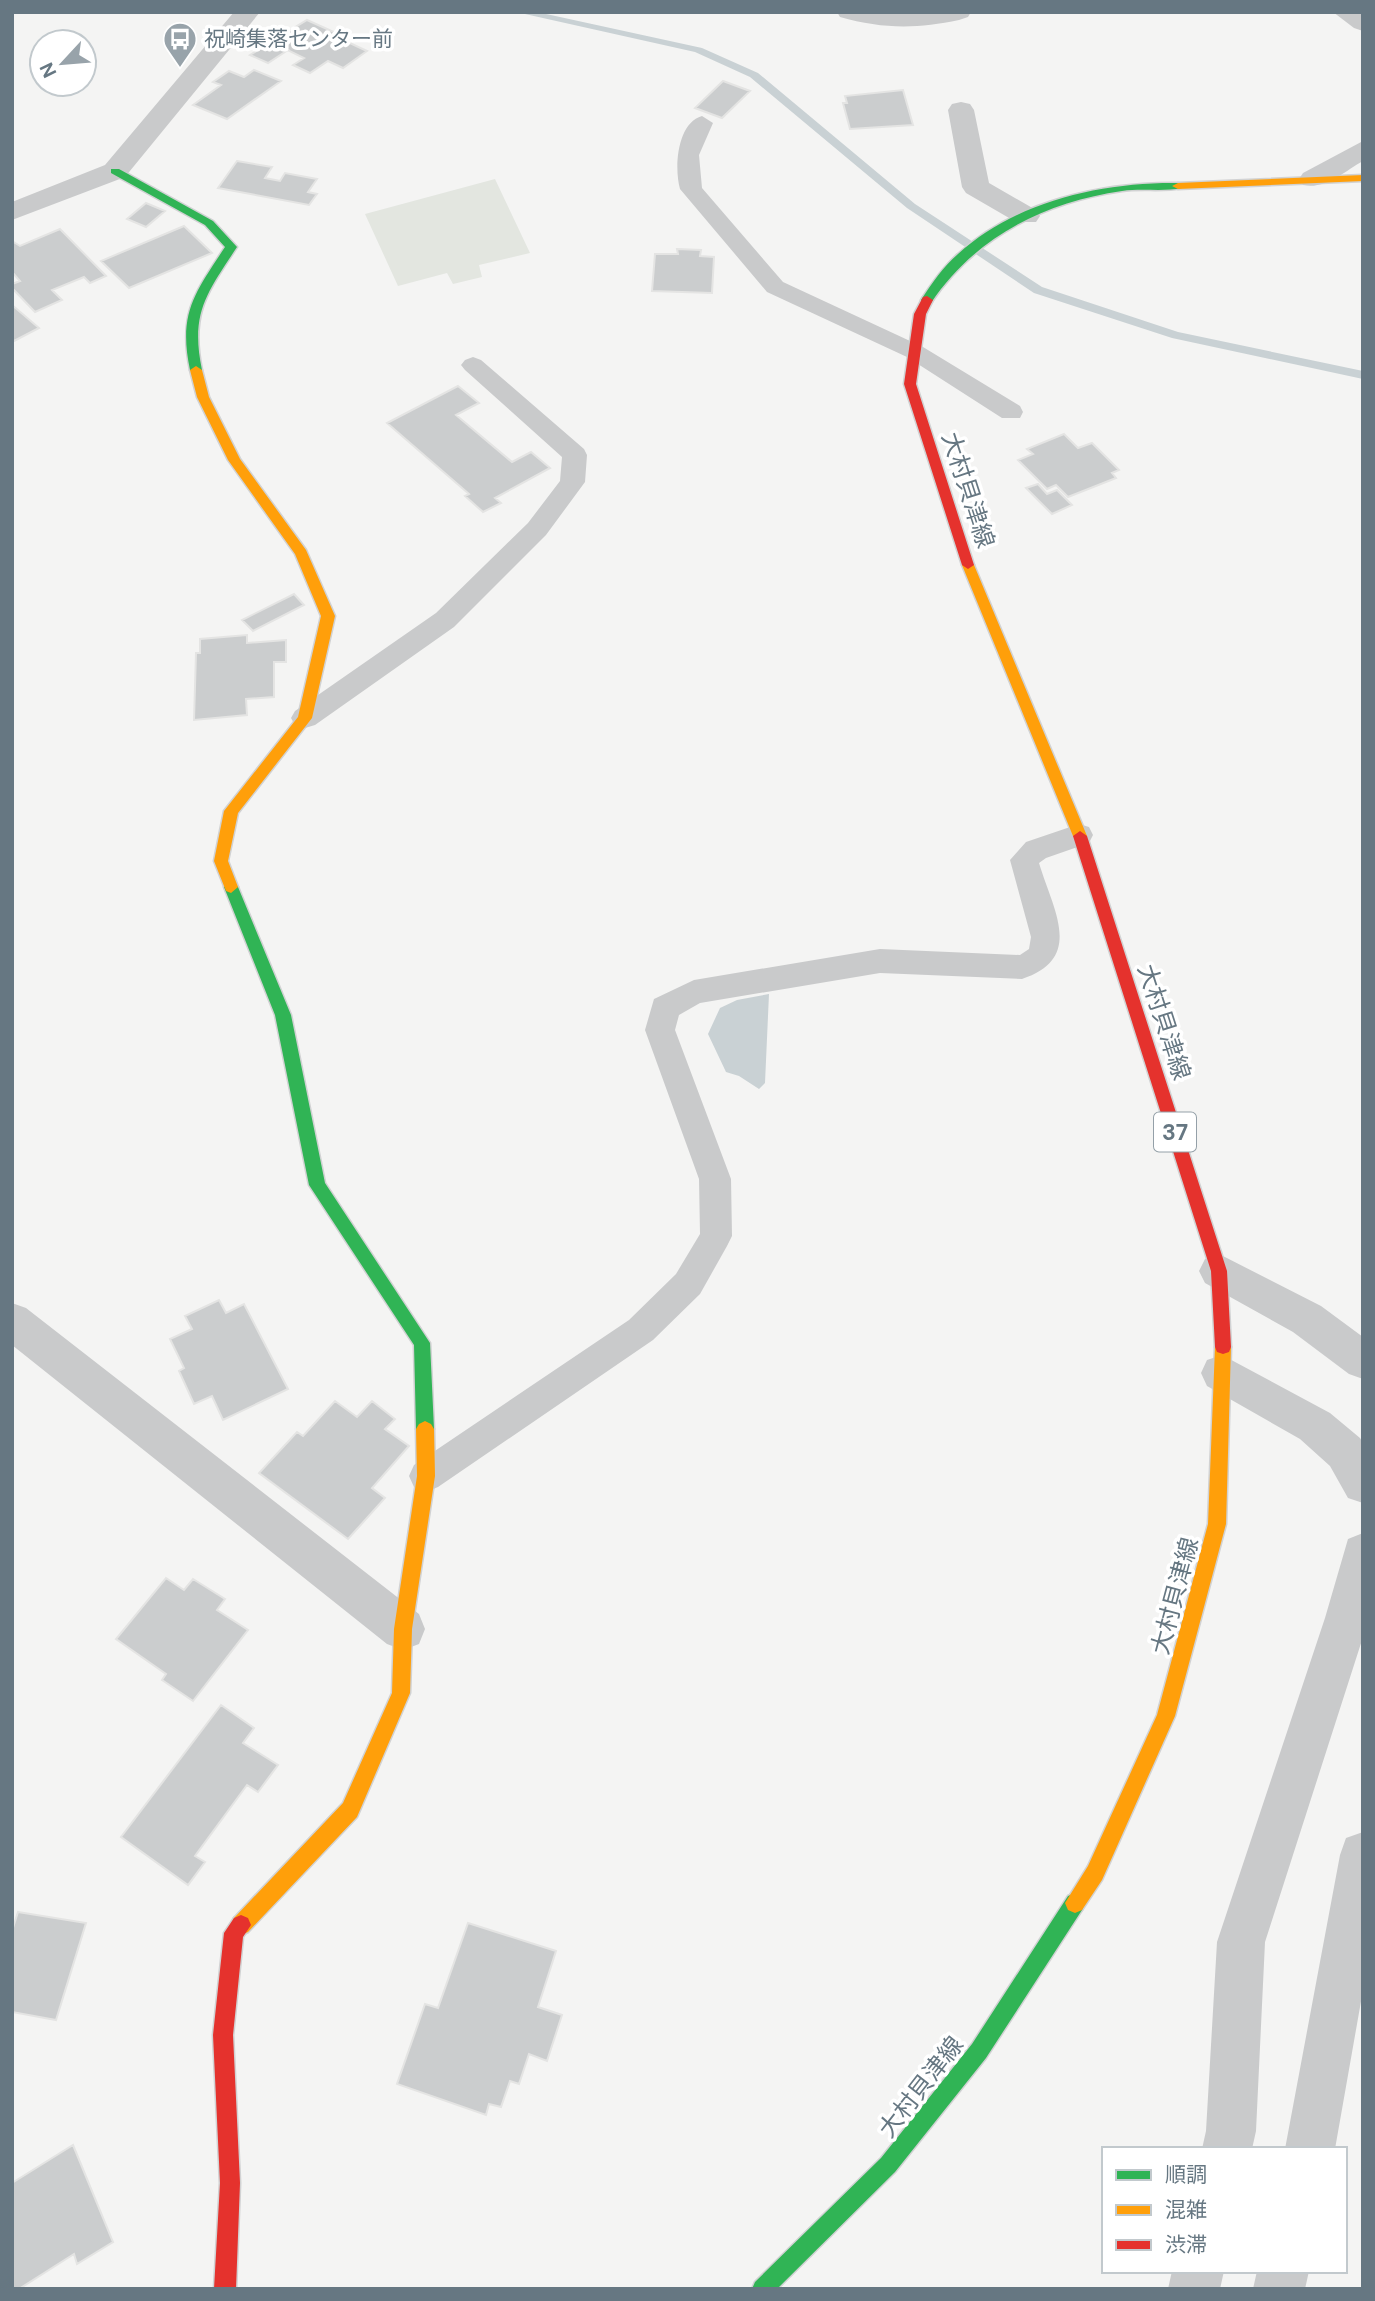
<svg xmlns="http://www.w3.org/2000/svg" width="1375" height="2301" font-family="'DM Sans','Noto Sans JP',sans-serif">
<rect width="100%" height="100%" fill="#f4f4f3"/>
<path fill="#e3e6e0" d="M495 179 530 253 479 265 482 277 453 284 447 273 398 286 365 214Z"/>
<path fill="#c9d1d4" d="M769 994 765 1083 759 1089 739 1076 726 1072 708 1034 720 1008 737 1000Z"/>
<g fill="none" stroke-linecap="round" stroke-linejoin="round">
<path fill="#c9d1d4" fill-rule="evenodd" d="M516 12H537L702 48 758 73 915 204 1042 287 1178 332 1363 371V379L1172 338 1034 293 907 208 750 77 695 52Z"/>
</g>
<path fill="#cbcdce" stroke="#e4e4e3" stroke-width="2" d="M307 20 345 37 341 39 367 51 343 68 328 61 310 73 293 65 304 58 271 42Z
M271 42 288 50 268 63 250 55Z
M254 70 281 81 227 119 193 105 221 85 213 82 229 71 244 77Z
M723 81 750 91 722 118 695 108Z
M903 90 913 125 850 129 843 103H847L845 96Z
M237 161 272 167 265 178 280 181 285 173 317 179 308 192 317 194 309 205 218 188Z
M146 203 165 211 146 227 127 219Z
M184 226 212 253 129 288 101 261Z
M60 229 106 276 90 283 84 277 52 290 62 300 35 312 12 288V284L20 281 12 272V241L20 246Z
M677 249 701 250 700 256 714 257 712 293 652 291 655 254H678Z
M12 305 39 328 12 342Z
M458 386 479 403 456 415 512 462 531 452 550 468 495 498 501 503 483 512 465 496 469 494 387 423Z
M1064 434 1078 448 1092 443 1119 470 1112 473 1116 478 1068 497 1056 485 1047 489 1018 460 1033 454 1027 449Z
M1038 484 1047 494 1057 490 1072 505 1052 514 1026 488Z
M294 594 304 605 253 631 242 620Z
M247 635V643L286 640V662H274V697L246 699 247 715 194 720 196 653H200V639Z
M219 1300 226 1313 244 1304 288 1389 223 1420 212 1396 194 1404 179 1371 184 1368 170 1339 192 1329 185 1316Z
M335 1401 357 1417 372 1401 395 1419 385 1429 409 1446 372 1488 385 1498 348 1539 259 1473 297 1432 303 1436Z
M166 1578 184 1590 193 1579 225 1599 217 1610 248 1630 193 1701 162 1680 166 1674 116 1639Z
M221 1705 254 1728 243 1743 278 1765 258 1792 247 1785 195 1856 205 1862 188 1885 121 1837Z
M18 1912 86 1923 56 2020 12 2012V1931Z
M468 1923 556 1951 538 2007 562 2015 547 2061 529 2054 519 2084 510 2081 501 2107 489 2104 486 2115 397 2084 425 2004 438 2008Z
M73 2145 113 2242 77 2264 74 2254 19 2289H12V2183Z"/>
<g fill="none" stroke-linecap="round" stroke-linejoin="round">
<defs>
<path id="fast" d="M111 169H119L213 221 237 247C207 293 190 313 202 370L200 373 196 374 190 370C178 313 195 293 225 247L205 225 111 173Z
M1178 183 1184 186 1182 188C1163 192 1142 188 1122 191 1045 202 975 237 931 303H923L921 300C932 283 943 267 958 254 1016 201 1102 182 1178 183Z
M231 881 238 887 291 1015 325 1183 430 1343 434 1429 431 1434 425 1437 419 1434 416 1429 414 1345 309 1185 275 1015 224 887Z
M1075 1893 1082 1896 1085 1903 1082 1910 986 2058 895 2172 777 2289H752L755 2282 881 2158 972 2044 1068 1896Z"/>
<path id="slow" d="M1363 175V181L1178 189 1172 186 1178 183Z
M196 366 202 370 209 397 240 459 306 550 335 616 312 718 238 813 228 861 238 887 231 893 226 891 214 861 224 811 298 717 321 616 295 554 228 460 197 397 190 370Z
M968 561 974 565 1087 836 1085 840 1080 841 1073 836 962 565Z
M1223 1340 1229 1342 1231 1347 1226 1524 1175 1716 1102 1880 1082 1910 1075 1913 1068 1910 1065 1903 1088 1866 1157 1715 1208 1524 1215 1347 1217 1342Z
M425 1421 431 1424 434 1429 435 1476 412 1629 410 1693 357 1817 248 1932 241 1935 234 1932 231 1925 234 1918 343 1803 392 1693 394 1629 417 1476 416 1429 419 1424Z"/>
<path id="jam" d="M927 296 933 300 926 314 916 384 974 565 968 569 962 565 904 384 914 314 923 297Z
M1080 831 1087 836 1227 1271 1231 1347 1229 1352 1223 1354 1217 1352 1215 1347 1211 1271 1073 836Z
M241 1915 248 1918 251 1925 243 1937 233 2035 240 2183 236 2289H214L220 2183 213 2035 224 1933 234 1918Z"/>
</defs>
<use href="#fast" stroke="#d1d2d3" stroke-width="3"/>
<use href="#slow" stroke="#d1d2d3" stroke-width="3"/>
<use href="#jam" stroke="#d1d2d3" stroke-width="3"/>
<path fill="#c9cacb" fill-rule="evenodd" d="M702 116 713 123 699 155 702 188 783 282 923 347 1020 406 1023 412 1020 418H1002L907 357 767 292 680 189C674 168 677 123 702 116Z
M473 357 481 360 584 449 587 455 585 482 546 535 454 627 315 725 305 728 295 725 291 718 295 711 436 613 528 523 560 481 562 457 465 370 461 365 465 360Z
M1079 824 1089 827 1093 835 1089 843 1046 858 1039 863C1053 910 1085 958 1022 979L880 973 700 1003 679 1015 675 1030 731 1179 732 1236 727 1246 700 1294 653 1340 438 1487 426 1492 414 1487 409 1476 414 1465 629 1320 676 1274 700 1234 699 1179 645 1030 654 999 694 980 880 949 1020 955 1029 949 1031 937 1010 860 1026 842Z"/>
<path fill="#c9cacb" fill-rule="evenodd" d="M234 12H260L125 177 12 220V202L105 165Z
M837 12H971L968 17 959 20C917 29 882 29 840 17Z
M1333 12H1363V31L1354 28Z
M961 102 970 104 974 110 989 183 1036 210 1040 216 1036 222H1016L966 193 962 187 948 110 952 104Z
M1363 141V161C1345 171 1325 190 1303 185L1299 179 1303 173Z
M1219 1254 1321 1306 1363 1337V1379L1349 1374 1293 1332 1205 1283 1199 1271 1205 1259Z
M12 1303 26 1308 419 1614 425 1629 419 1644 403 1650 387 1644 12 1345Z
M1222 1355 1330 1413 1360 1438 1363 1443V1503L1348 1498 1330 1466 1300 1439 1207 1386 1201 1373 1207 1360Z
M1363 1533V1637L1265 1942 1256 2131 1252 2149H1202L1206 2131 1217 1942 1325 1618 1348 1539Z
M1363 1832V1990L1335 2149H1285L1340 1855 1346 1838Z
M1172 2271H1224L1220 2289H1168Z
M1257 2271H1309L1305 2289H1253Z"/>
<use href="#fast" fill="#30b455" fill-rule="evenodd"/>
<use href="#slow" fill="#ff9f0a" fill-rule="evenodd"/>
<use href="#jam" fill="#e5322d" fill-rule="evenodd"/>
</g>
<defs>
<symbol id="bus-pin" viewBox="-11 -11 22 30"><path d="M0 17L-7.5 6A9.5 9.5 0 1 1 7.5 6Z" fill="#98a3aa" stroke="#fff"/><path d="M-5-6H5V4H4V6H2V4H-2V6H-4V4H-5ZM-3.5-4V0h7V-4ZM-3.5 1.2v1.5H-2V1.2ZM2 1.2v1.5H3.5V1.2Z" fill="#fff"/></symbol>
</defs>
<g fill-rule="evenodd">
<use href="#bus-pin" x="161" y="20" width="38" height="52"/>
</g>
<g text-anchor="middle" stroke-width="7" stroke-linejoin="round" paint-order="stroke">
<g font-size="21" fill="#667782" stroke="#fff" text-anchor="start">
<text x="204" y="46">祝崎集落センター前</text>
</g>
<rect fill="#fff" stroke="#94a0a8" stroke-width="2" x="1154" y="1112.5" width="42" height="39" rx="5"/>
<g font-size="23" font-weight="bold" fill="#667782">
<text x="1175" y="1140">37</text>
</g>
<g font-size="24" fill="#667782" stroke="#fff">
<text transform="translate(968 490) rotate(72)" y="8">大村貝津線</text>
<text transform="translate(1164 1022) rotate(72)" y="8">大村貝津線</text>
<text transform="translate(1175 1596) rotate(-75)" y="8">大村貝津線</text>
<text transform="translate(921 2087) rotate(-52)" y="8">大村貝津線</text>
</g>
</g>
<rect width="1375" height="2301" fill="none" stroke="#667782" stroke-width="28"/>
<rect x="1102" y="2147" width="245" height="126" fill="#ffffff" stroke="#c2c9cd" stroke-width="2"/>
<rect x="1116" y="2170" width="35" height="10" fill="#30b455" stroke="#c2c9cd" stroke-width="2"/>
<text x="1165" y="2182" font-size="21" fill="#667782">順調</text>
<rect x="1116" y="2205" width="35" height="10" fill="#ff9f0a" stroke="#c2c9cd" stroke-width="2"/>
<text x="1165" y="2217" font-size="21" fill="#667782">混雑</text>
<rect x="1116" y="2240" width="35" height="10" fill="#e5322d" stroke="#c2c9cd" stroke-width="2"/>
<text x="1165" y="2252" font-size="21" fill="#667782">渋滞</text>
<g transform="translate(63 63) rotate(244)"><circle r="33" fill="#ffffff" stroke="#c2c9cd" stroke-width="2"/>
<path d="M0-5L12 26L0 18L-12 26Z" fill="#98a3aa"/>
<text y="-10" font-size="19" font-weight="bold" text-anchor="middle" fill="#667782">N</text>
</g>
</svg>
